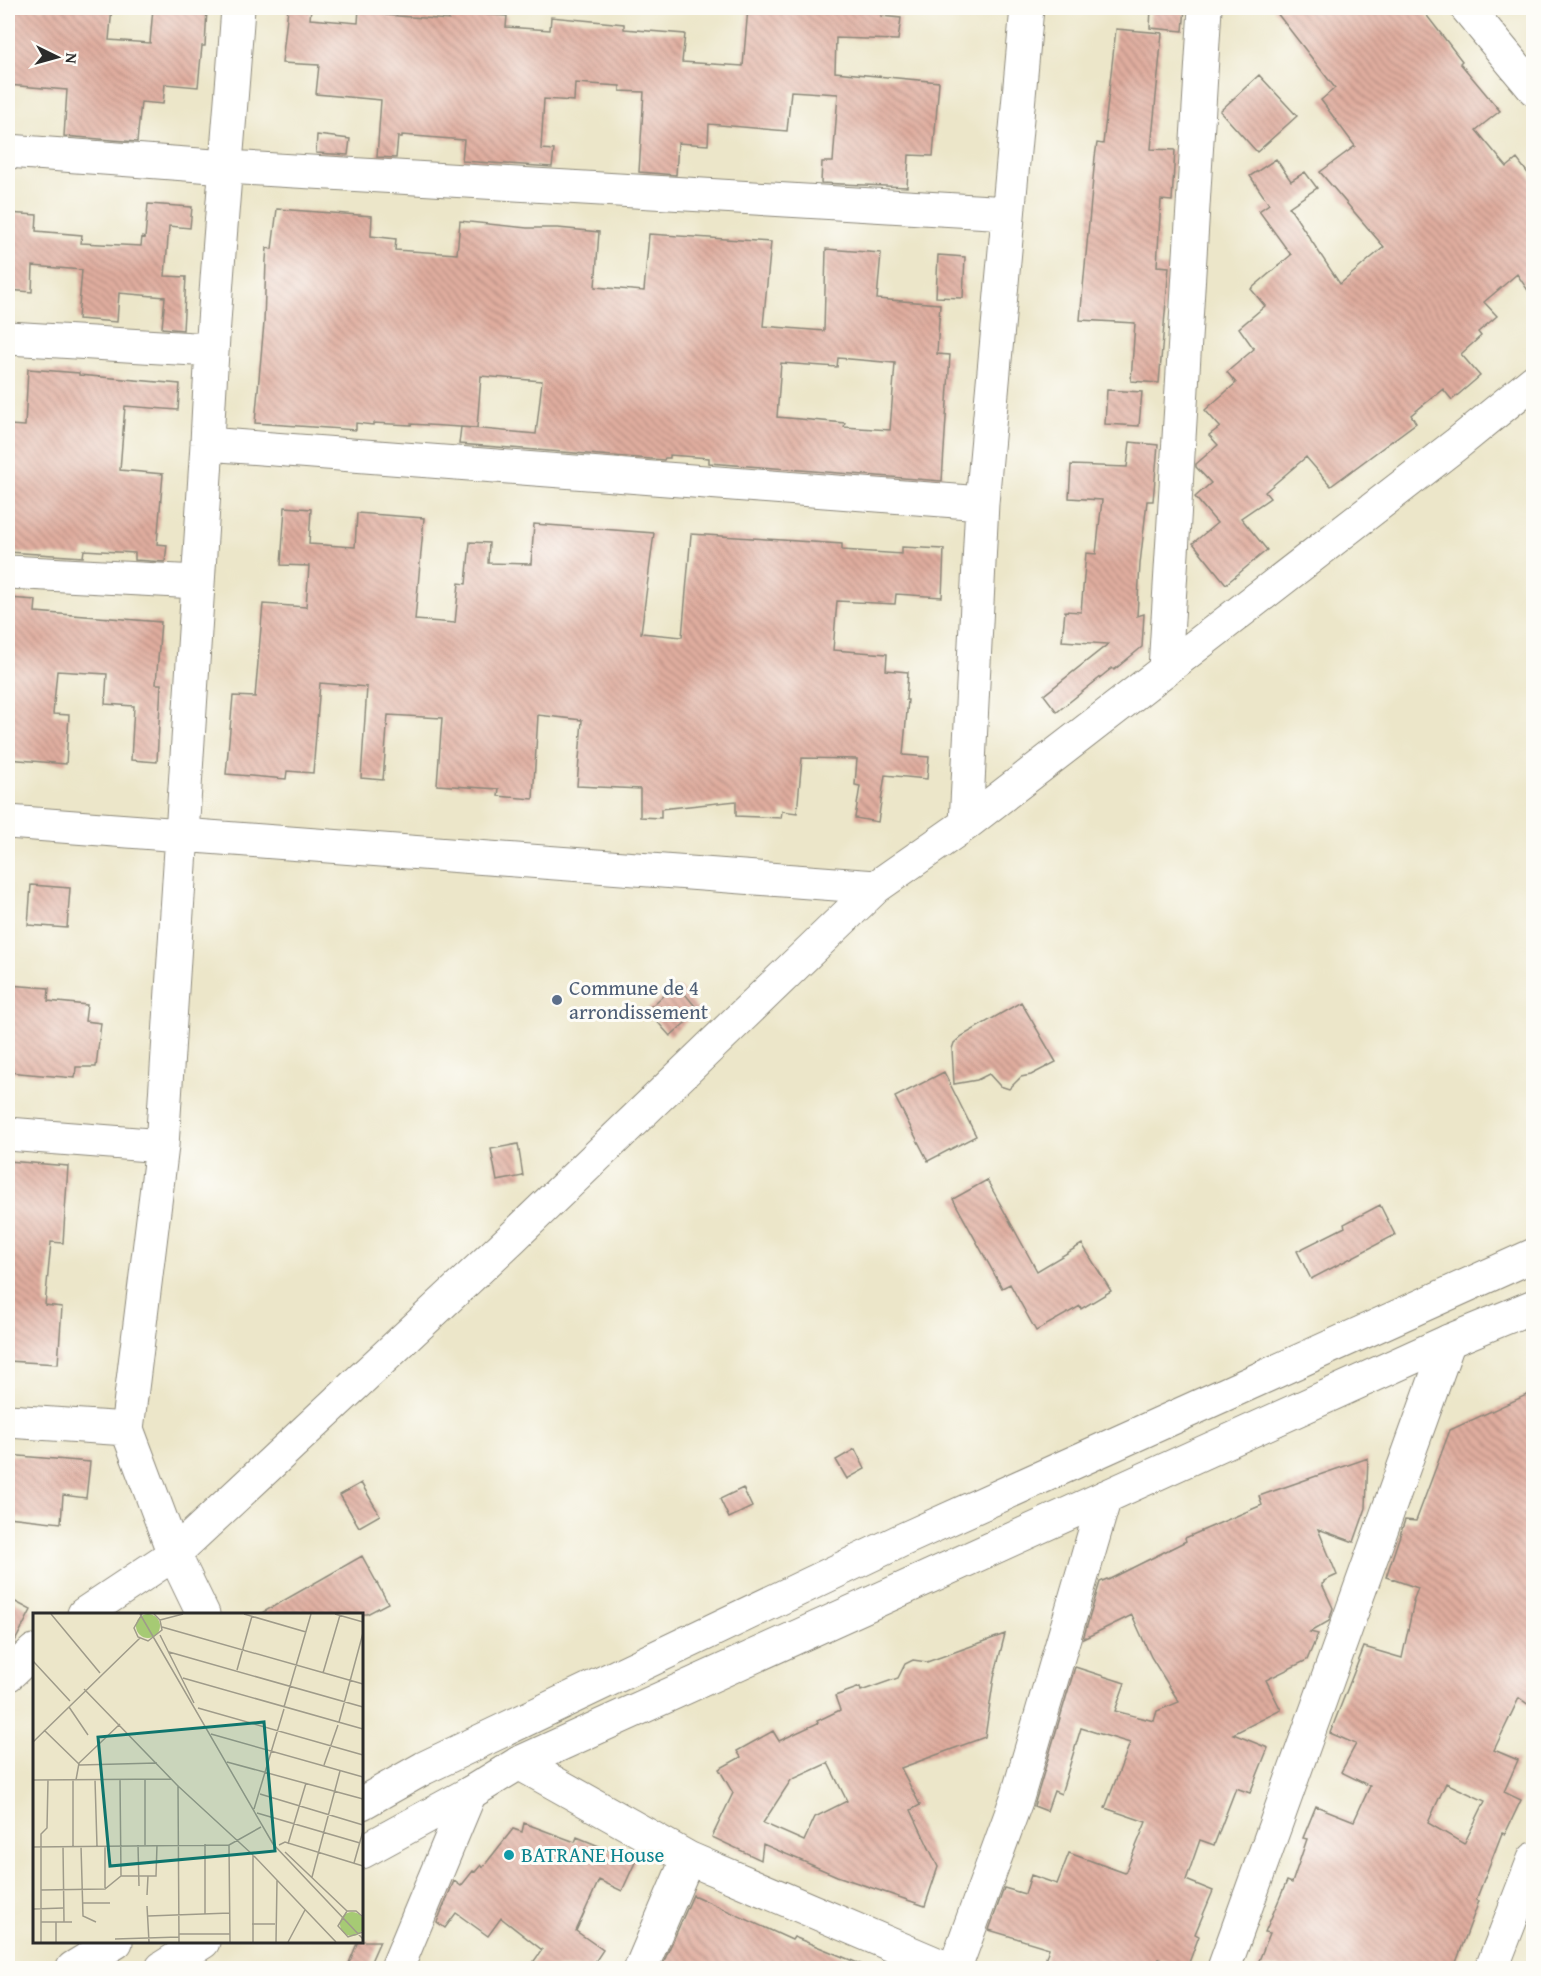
<svg xmlns="http://www.w3.org/2000/svg" width="1541" height="1976" font-family="'Gentium Book Plus',serif">
<defs>
<pattern id="building-back-hatch" width="6" height="6" patternUnits="userSpaceOnUse" patternTransform="scale(1.5)"><rect width="6" height="6" fill="#e0ad9f"/><path d="M-1 5l2 2M0 0l6 6M5-1l2 2" fill="none" stroke="#b68d82"/></pattern>
</defs>
<rect width="100%" height="100%" fill="#fdfcf7"/>
<filter id="ink" filterUnits="userSpaceOnUse"><feTurbulence type="fractalNoise" baseFrequency=".0167" numOctaves="2"/><feDisplacementMap in="SourceGraphic" scale="12" xChannelSelector="R" yChannelSelector="G"/><feConvolveMatrix kernelMatrix="1 2 1 2 8 2 1 2 1" color-interpolation-filters="sRGB"/></filter>
<filter id="wash" filterUnits="userSpaceOnUse"><feTurbulence type="fractalNoise" baseFrequency=".008" numOctaves="4" result="noise"/><feDisplacementMap in="SourceGraphic" scale="24" xChannelSelector="R" yChannelSelector="G"/><feGaussianBlur stdDeviation="1.35" result="paint"/><feColorMatrix in="noise" values="0 0 0 0 0 0 0 0 0 0 0 0 0 0 0 0 0 1.4 0 .05"/><feComposite in="paint" operator="in"/></filter>
<g filter="url(#wash)">
<rect width="100%" height="100%" fill="#ece6c9"/>
<g id="blocks">
<path fill="url(#building-back-hatch)" fill-rule="evenodd" d="M8 8H112L109 40 150 43 153 8H207L205 46H202L198 87 165 84 163 104 141 102 137 142 64 136 67 90 8 85Z
M288 8H311L310 19 358 23 359 8H386V15L449 20V12L507 16 506 27 550 30 551 17 624 24V29L685 34 682 62 743 66 748 8H882L881 16 901 18 898 40 836 38 835 72 939 82 933 156 909 155 907 187 821 183 822 162H833L838 94 791 91 787 131 709 124 708 145 678 143 676 175 639 172 644 92 620 91V86L575 83 574 101 544 99 541 149 554 150 552 167 462 161 464 140 402 135V137H398L396 158 377 157 381 100 316 94 319 65 282 63Z
M1151 8H1185L1183 31 1150 28Z
M1273 8H1421L1462 61 1460 63 1500 111 1476 130 1507 167 1517 159 1533 180V298L1517 274 1484 302 1497 316 1478 332 1481 336 1461 354 1480 376 1452 400 1443 389 1411 415 1416 423 1331 486 1306 457 1265 492 1270 498 1241 518 1267 550 1226 584 1193 543 1217 523 1195 497 1211 483 1196 467V464L1218 445 1209 435 1220 427 1205 410 1236 383 1227 372 1254 349 1239 328 1265 306 1251 289 1291 255 1259 211 1269 204 1250 176 1276 159 1291 181 1305 172 1317 188 1289 207 1340 284 1384 247 1320 172 1355 146 1321 100 1335 88Z
M1116 29 1162 33 1151 149 1175 150 1172 201 1161 200 1157 266 1169 267 1159 383 1131 381 1135 323 1080 320 1095 157 1097 143 1103 144Z
M1259 75 1297 116 1257 152 1220 111Z
M317 135 350 139 348 155 316 153Z
M148 204 192 207 190 228 169 226 165 276 186 277 183 330 162 328 165 297 119 293 117 322 78 319 82 270 33 266 32 292 8 290V213L37 215 36 231 82 235 81 243 141 246 142 237 145 238Z
M277 209 372 216 371 236 396 239 395 250 457 254 460 221 527 228H558L599 232 595 287 644 291 649 234 771 242 763 326 824 331 826 249 881 253 877 299 940 304 937 354 950 355 942 481 709 463V458L670 455V458H665L664 460 459 444 461 427 536 434 542 381 481 376 477 428 411 424V425L373 423V425L356 423V430L255 423 264 323 266 260 267 248 272 249ZM838 358 895 363 890 430 844 427 845 423 777 417 781 363 837 367Z
M938 255 965 257 963 298 936 297Z
M28 369 79 373V375L180 384 178 410 125 406 120 470 163 474 157 544 167 545 165 562 135 560V553L84 550 83 557 8 552V516L11 479H8V425L25 426Z
M1107 390 1142 392 1139 426 1105 424Z
M1130 442 1158 445 1153 501H1147L1140 564 1137 616 1144 614 1142 647 1114 670 1112 668 1057 712 1044 695 1108 644 1062 641 1065 611 1081 612 1086 553 1096 554 1102 500 1069 498 1071 465 1127 467Z
M285 507 311 509 309 544 355 547 357 513 424 518 415 620 455 623 459 583 466 584 470 542 489 543 488 563 531 564 534 524 654 533 641 633 682 637 691 534 842 544V550L902 554V547L944 549 942 597 896 594 895 604 837 601 833 650 887 654 886 670 908 672 906 700H908L903 755 929 757 927 779 885 775 878 822 855 818 860 786 855 785 857 759 802 758 797 813 782 811 781 818 736 816V801L661 809V818L640 817V789L577 786 582 720 538 715 533 799 498 796 499 789 437 785 442 718 388 715 383 780 361 778 367 687 320 683 313 773 287 771 286 779 226 774 233 696 255 697 263 604 306 607 309 566 281 565Z
M8 598 36 600 35 612 161 622 156 684H161L157 762 131 760 134 706 105 704 107 674 57 671 53 714 69 715 66 764 8 759Z
M31 885 70 888 67 928 28 925Z
M8 985 49 988 48 1001 87 1005 85 1021 101 1023 96 1067H76L75 1078 8 1072Z
M672 988H680L699 1011 670 1036 647 1010Z
M1021 1002 1056 1062 1031 1075 1021 1077 1009 1089 1000 1086 989 1074 977 1080 954 1084 952 1049 954 1043 962 1036Z
M944 1072 976 1136 928 1161 895 1097Z
M518 1144 523 1176 497 1181 491 1149Z
M8 1161 68 1166 63 1243 51 1242 45 1305 62 1307 58 1364 8 1361Z
M987 1180 1037 1271 1082 1244 1111 1291 1081 1309 1080 1306 1036 1331 1010 1284 1002 1288 953 1199Z
M1380 1205 1395 1235 1311 1279 1297 1251 1345 1227 1344 1224Z
M1533 1392V1708L1519 1698 1494 1750 1518 1760 1504 1792 1521 1800 1505 1834 1502 1833 1476 1900 1479 1901 1454 1968H1256L1270 1933 1265 1932 1287 1881 1292 1883 1307 1839 1303 1838 1316 1806 1354 1821 1370 1786 1341 1772 1356 1744 1330 1733 1364 1647 1402 1658 1414 1602 1413 1601 1418 1588 1386 1577 1405 1520 1416 1521 1450 1430ZM1446 1783 1485 1801 1464 1844 1428 1823Z
M855 1449 865 1469 847 1479 836 1460Z
M8 1455 90 1462 86 1498 63 1495 61 1523 8 1517Z
M1368 1458 1366 1508 1354 1542 1318 1529 1337 1575 1324 1581V1583L1322 1584 1333 1608 1329 1621 1310 1632 1318 1634 1307 1660 1266 1680 1281 1710 1233 1734 1268 1748 1250 1793 1236 1788 1214 1845 1200 1840 1186 1880 1213 1891 1195 1934 1199 1936 1187 1968 1159 1959 1156 1968H1043L1049 1948 989 1930 1004 1888 1025 1894 1031 1875 1057 1884 1069 1853 1125 1873 1146 1822 1105 1808 1130 1743 1081 1728 1061 1794 1054 1791 1047 1811 1034 1806 1075 1667 1125 1683 1115 1711 1154 1721 1157 1711 1179 1702 1151 1657 1132 1615 1083 1639 1100 1582 1107 1579 1108 1580 1186 1541 1185 1538 1262 1505 1259 1496Z
M361 1483 380 1515 359 1527 340 1495Z
M743 1488 752 1507 729 1518 720 1499Z
M362 1556 388 1603 367 1614H260Z
M8 1598 31 1610 13 1645 8 1650Z
M1005 1634 994 1677 985 1737 901 1768 920 1805 911 1810 938 1867 925 1906 837 1876 763 1844 761 1860 712 1837 733 1793 719 1769 741 1757 737 1751 773 1731 779 1741 818 1723 817 1721 840 1710 835 1696 860 1687 861 1691 898 1678 905 1664 913 1660 927 1662ZM828 1763 847 1801 815 1817 804 1841 763 1823 791 1780Z
M524 1823 575 1842 577 1837 616 1853 618 1849 637 1858 622 1891 599 1880 576 1931 603 1950 591 1968H529L542 1950 501 1918 488 1936 456 1913 445 1928 437 1922 454 1881 461 1886 473 1871 475 1872 481 1865 483 1867 513 1829 522 1832Z
M693 1895 792 1940 794 1937 870 1968H661Z
M358 1941H380L368 1968H347Z"/>
</g>
</g>
<g filter="url(#ink)">
<use href="#blocks" fill-opacity="0" stroke="#8c887a" stroke-width="1.5"/>
<g fill="none" stroke-linecap="round" stroke-linejoin="round">
<defs>
<path id="minor" d="M1467 8 1534 89
M8 151 227 167 1008 213
M8 338 211 350
M207 444 982 503
M8 572 197 582
M1165 669 1205 8
M8 822 876 887 966 824 1458 443 1534 381
M966 824 982 503 1027 8
M8 1134 162 1146
M8 1421 127 1429 174 1554 203 1614
M127 1429 162 1146 207 444C213 298 228 153 238 8
M84 1614 174 1554 511 1239 876 887
M8 1675 34 1651
M519 1763 688 1858 946 1968
M397 1968 470 1793
M641 1968 688 1858
M955 1968 1017 1798 1105 1497
M1224 1968 1449 1341
M1492 1968 1534 1859"/>
<path id="highway" d="M362 1803 424 1768 902 1540 1534 1255
M362 1852 470 1793 519 1763 1449 1341 1534 1306
M73 1968 116 1942
M162 1968 203 1942"/>
</defs>
<use href="#minor" stroke="#8c887a" stroke-width="35"/>
<use href="#highway" stroke="#8c887a" stroke-width="35"/>
<use href="#minor" stroke="#fff" stroke-width="33"/>
<use href="#highway" stroke="#fff" stroke-width="33"/>
</g>
</g>
<circle fill="#5c6f8a" stroke="#fdfcf7" stroke-width="2" cx="557" cy="1000" r="6"/>
<circle fill="#0f9aa8" stroke="#fdfcf7" stroke-width="2" cx="509" cy="1855" r="6"/>
<g text-anchor="middle" stroke-width="6" stroke-linejoin="round" paint-order="stroke">
<g font-size="21" fill="#4e5e75" stroke="#fdfcf7" text-anchor="start">
<text x="569" y="995">Commune de 4<tspan x="569" dy="24">arrondissement</tspan></text>
</g>
<g font-size="21" fill="#0d838f" stroke="#fdfcf7" text-anchor="start">
<text x="521" y="1862">BATRANE House</text>
</g>
</g>
<g transform="translate(33 1613)">
<rect width="330" height="330" fill="#ece6c9"/>
<path d="M307 311a12 12 0 1 1 24 0a12 12 0 1 1-24 0Z" fill="#a6ca74"/>
<path d="M103 13a12 12 0 1 1 24 0a12 12 0 1 1-24 0Z" fill="#a6ca74"/>
<path fill="none" stroke="#9f9b8a" stroke-width="1.5" d="M18 1 67 60M107 1 240 231 330 326M109 1 101 15 105 24 115 28 129 17 127 7 121 1M211 1 273 19M302 1 330 9M127 7 150 1M129 14 330 71M127 22 161 90M136 39 330 94M0 48 37 88M204 57 219 3M290 60 307 2M150 65 330 116M51 76 145 173 146 329M36 94 55 122M251 94 278 1M165 95 330 142M306 109 330 20M11 117 47 152 124 150M178 121 330 164M0 129 107 25M194 149 330 186M291 152 305 112M0 167 138 166M40 167V233M43 167 46 150 87 111M62 167 64 233M87 167 88 263M112 167V232M145 173 220 242V329M227 181 330 212M221 196 251 96M224 200 327 230M172 231V301M255 231 273 170M105 232 106 273M246 232 252 229 330 253M30 233 31 309M48 233 50 303 63 309M0 234 196 232M252 239 314 298M221 243 303 329M321 250 330 218M279 264 307 158M72 275V233M8 277 72 276 88 263H123L124 232M114 282 115 263M50 290H77M114 293 116 329M0 296 30 295M115 303 197 300M330 304 323 298H314L305 313 315 324 330 319M8 309H39M23 309V329M219 311H242M146 321H197M82 326 146 324M8 329V221L14 215 15 167M197 329 196 232 228 214M243 329 244 267M255 329 272 297"/>
<path fill="#0f766e" fill-opacity="0.15" stroke="#0f766e" stroke-width="3" d="M231 109 242 238 77 253 65 124Z"/>
<rect width="330" height="330" fill="none" stroke="#2b2b2b" stroke-width="3"/>
</g>
<rect width="1541" height="1976" fill="none" stroke="#fdfcf7" stroke-width="30"/>
<g transform="translate(57 57) rotate(95)" stroke="#fdfcf7" stroke-width="4.5" paint-order="stroke">
<path d="M0-4.5L10 22L0 15L-10 22Z" fill="#2b2b2b"/>
<text y="-9" font-size="16" font-weight="bold" text-anchor="middle" fill="#2b2b2b">N</text>
</g>
</svg>
